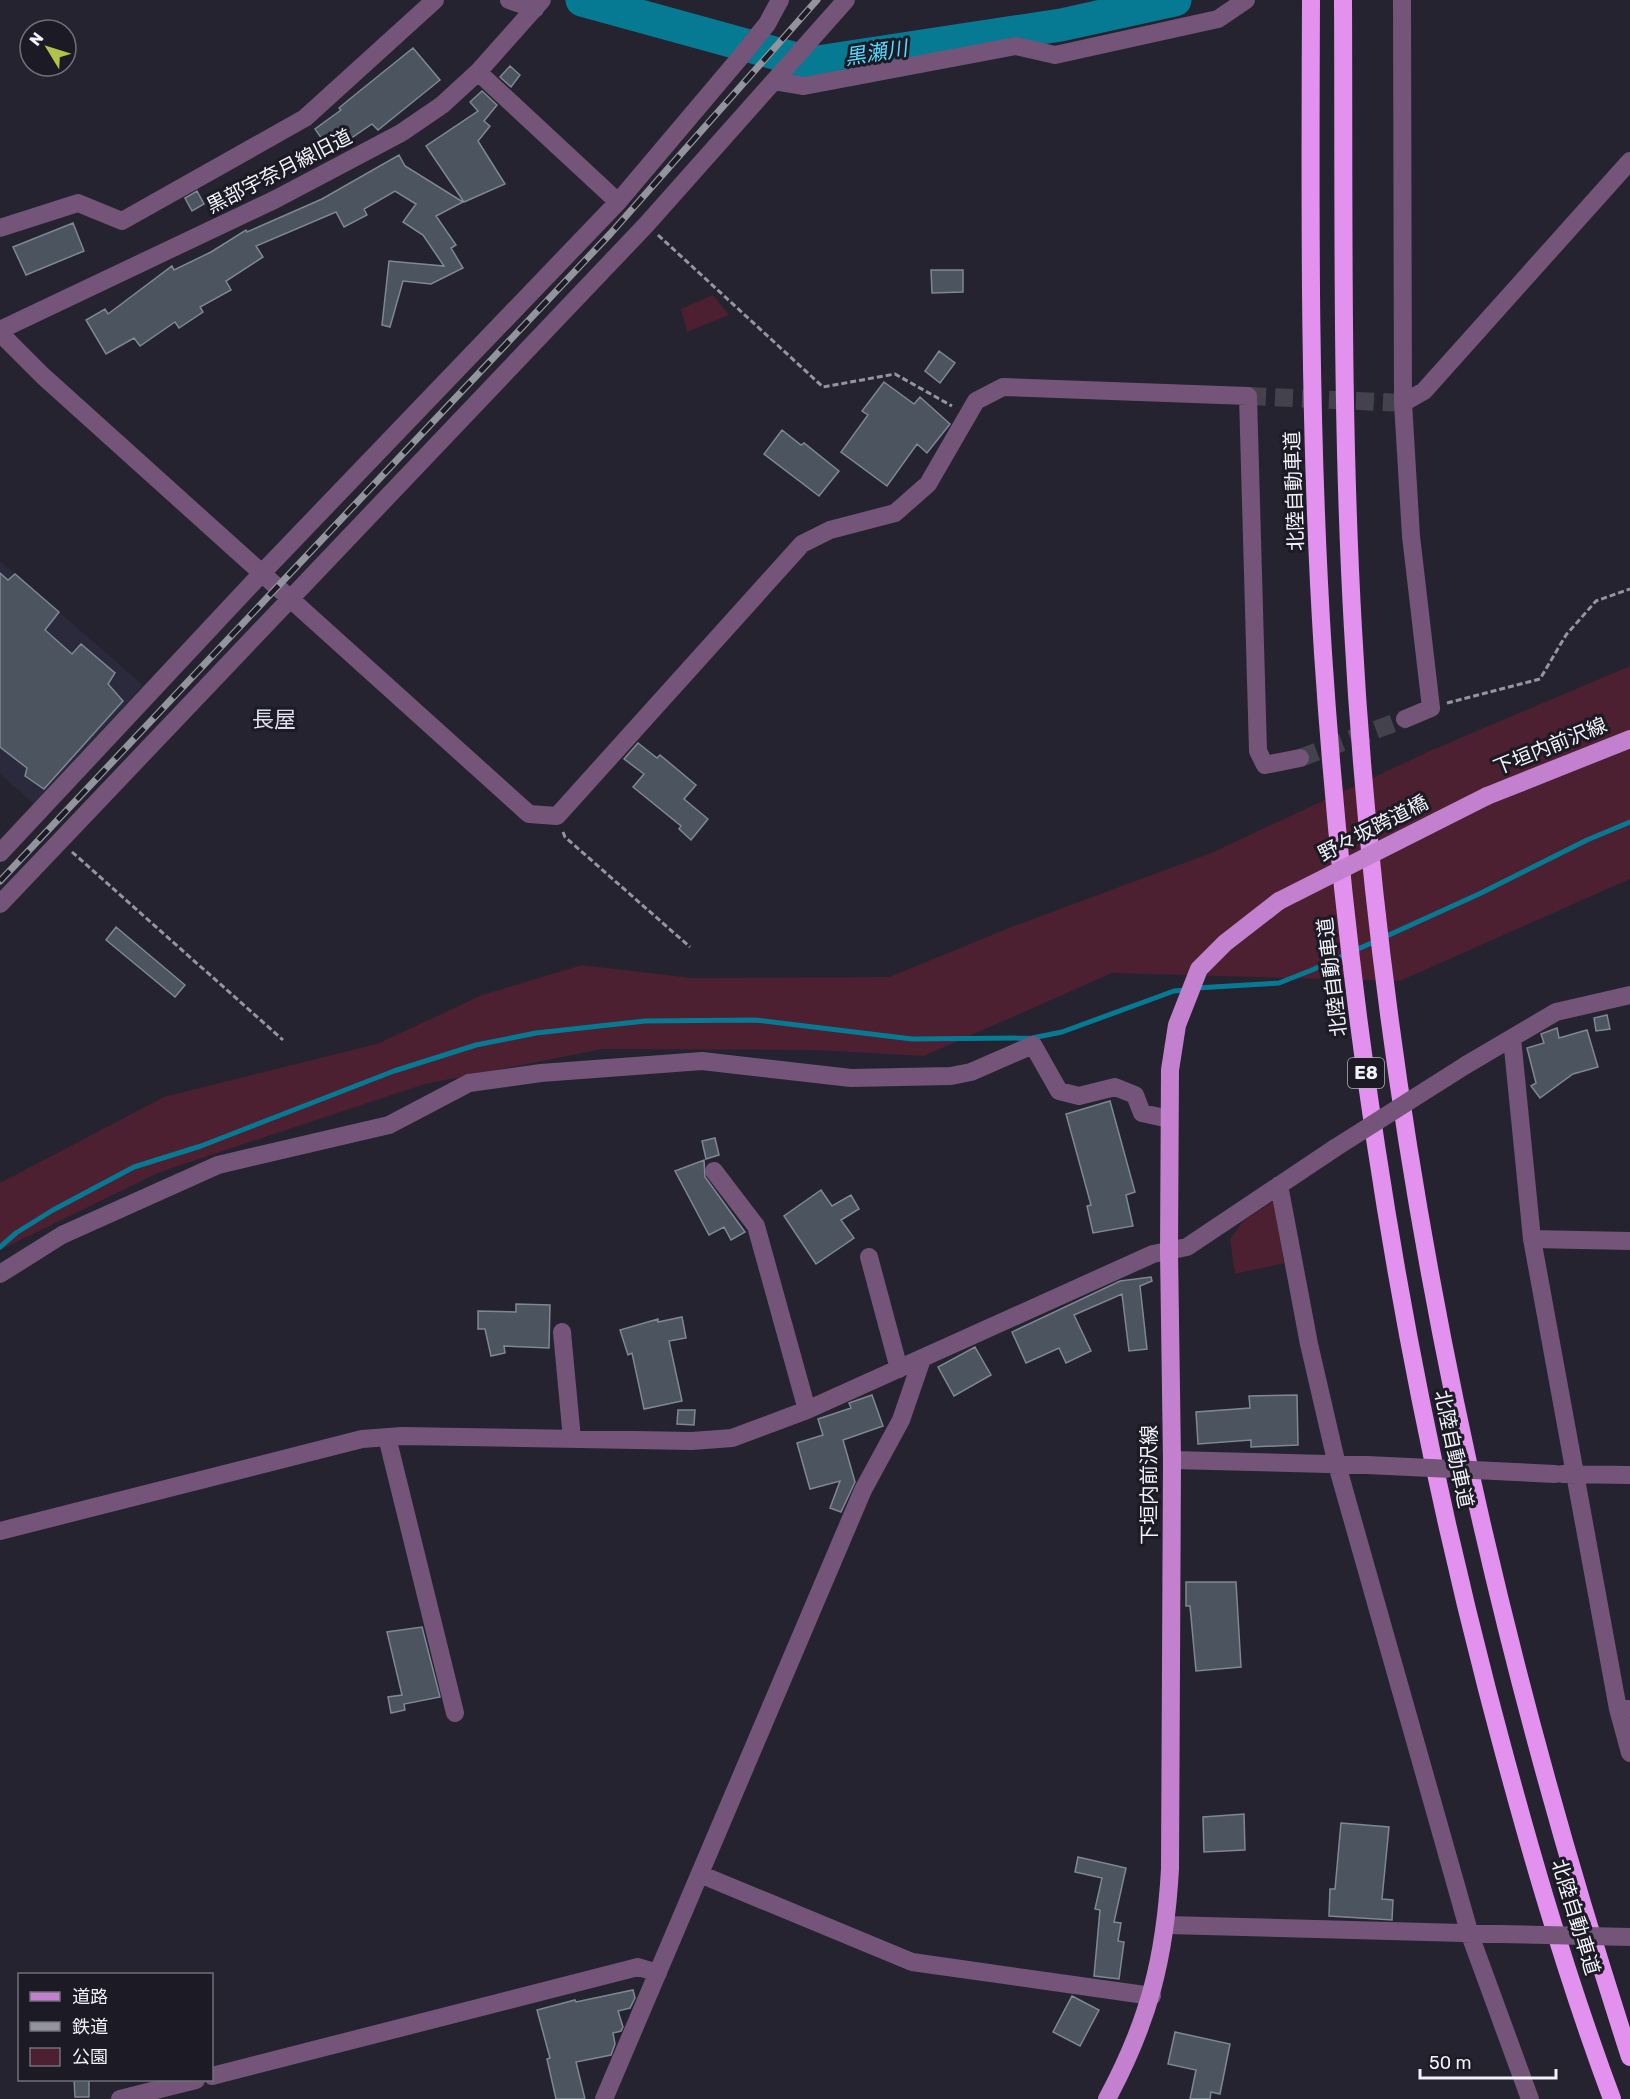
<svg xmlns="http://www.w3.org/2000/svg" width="1630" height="2099" font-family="Rubik,'Noto Sans JP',sans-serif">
<rect width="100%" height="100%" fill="#24232f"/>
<path fill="#2b2a3c" d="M0 561 143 685 34 804 0 774Z"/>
<path fill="#4c1f31" d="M713 295 729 315 687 332 681 309Z
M1630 666V879L1400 981 1112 973 924 1056 816 1050 603 1049 425 1084 160 1172 0 1250V1183L164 1097 377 1044 482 995 582 965 692 978 889 977 1014 926 1211 853 1432 750Z
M1274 1201 1284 1263 1235 1274 1230 1239 1243 1221Z"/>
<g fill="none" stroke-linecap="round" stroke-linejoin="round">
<path stroke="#077a93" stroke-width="5" d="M1196 988 1279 983 1312 970 1479 894 1587 840 1630 822
M0 1247 16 1233 53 1210 134 1167 201 1146 394 1071 476 1045 536 1033 645 1021 755 1020 912 1039 1032 1038 1062 1032 1174 991 1187 990"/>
<path stroke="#077a93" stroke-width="33" d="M582 0 811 63 1061 25 1175 0"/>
</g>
<path fill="#4b545f" stroke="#7e8894" stroke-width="1.5" d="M413 48 440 80 378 130 372 124 331 152 315 129 341 110 339 108 351 98Z
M510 66 520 75 511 87 500 77Z
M482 91 497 105 484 121 490 126 478 141 505 184 464 202 426 146 478 111 470 102Z
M399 155 405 166 463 202 436 216 456 245 451 248 463 268 431 284 403 281 390 327 382 325 389 261 444 266 423 235 403 222 416 204 395 191 364 209 367 215 344 227 336 212 256 246 263 257 226 281 231 290 200 307 203 312 179 328 175 322 140 346 134 338 106 354 86 320 105 309 108 314 172 266 174 270 211 252 246 230 247 232 322 199Z
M197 191 204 204 192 211 185 198Z
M73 223 84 251 26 275 13 247Z
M931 270H963V292L932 293Z
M939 351 955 363 940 383 925 371Z
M884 382 914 404 920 397 950 424 927 453 917 444 887 486 841 452 868 415 862 411Z
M782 430 801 445 804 443 839 471 819 496 764 454Z
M0 573 8 580 15 574 59 612 45 630 72 654 81 644 115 673 108 684 123 701 44 789 25 776 27 768 0 747Z
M638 743 657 758 660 755 696 785 684 799 708 819 691 840 679 829 681 826 633 787 644 774 624 759Z
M116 927 185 985 175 997 106 940Z
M1607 1015 1610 1029 1596 1031 1594 1018Z
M1557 1028 1559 1038 1587 1030 1598 1067 1573 1074 1540 1098 1531 1086 1536 1083 1527 1048 1544 1043 1541 1034Z
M1110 1101 1135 1192 1126 1195 1133 1226 1093 1233 1087 1206 1091 1205 1066 1114Z
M715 1138 719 1155 706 1159 702 1141Z
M704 1160 705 1177 745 1232 731 1240 724 1227 709 1235 675 1171Z
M821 1190 832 1206 851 1195 859 1209 841 1220 854 1238 816 1264 784 1216Z
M1151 1277 1152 1281 1140 1286 1147 1349 1129 1351 1122 1294 1074 1315 1091 1351 1066 1363 1059 1348 1026 1363 1012 1332 1120 1281Z
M516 1304 550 1305 549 1348 504 1346 505 1353 491 1356 485 1329H478V1311L516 1312Z
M682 1317 686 1338 669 1341 682 1401 644 1409 632 1353 628 1355 620 1330 658 1319V1322Z
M975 1347 991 1375 954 1396 938 1367Z
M872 1395 883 1426 843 1440 855 1482 841 1512 830 1508 840 1481 810 1489 797 1443 823 1435 818 1419 851 1408 849 1403Z
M1297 1395 1298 1445 1251 1447V1440L1198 1444 1196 1412 1250 1408 1249 1396Z
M678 1410H695L694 1425 677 1424Z
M1186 1582H1236L1241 1667 1196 1671 1190 1606H1186Z
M422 1627 440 1697 404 1704 405 1710 391 1713 388 1697 402 1695 387 1632Z
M1244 1814 1245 1850 1204 1852 1203 1817Z
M1341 1823 1389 1827 1382 1899 1393 1900 1392 1920 1329 1916 1330 1889H1335Z
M1078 1857 1126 1868 1114 1922 1121 1923 1118 1941 1124 1942 1119 1979 1094 1976 1100 1910 1095 1909 1102 1878 1075 1872Z
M633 1990 635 1998 630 2008 618 2011 623 2027 621 2031 613 2033 615 2044 611 2055 576 2062 585 2099H556L547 2059 550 2058 537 2010 575 2000 576 2002Z
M1072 1996 1099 2010 1080 2046 1053 2032Z
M1175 2032 1230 2044 1220 2094 1211 2092 1210 2099H1190L1196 2070 1168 2064Z
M74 2079H89V2097H75Z"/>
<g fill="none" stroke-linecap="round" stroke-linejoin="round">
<path stroke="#43424d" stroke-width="18" stroke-dasharray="18 9" stroke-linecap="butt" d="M1248 396 1403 403
M1300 758 1405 719"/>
<path stroke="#95959f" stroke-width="3" stroke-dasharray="6 3" stroke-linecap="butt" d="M658 235 823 387 895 374 952 406
M1447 703 1540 679 1566 635 1596 601 1630 589
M563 832 565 837 690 947
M72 852 283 1040"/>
<path stroke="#745479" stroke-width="18" d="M509 0 535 9
M1402 0 1403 403 1411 536 1431 708 1405 719
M478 72 618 202
M774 81 804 86 1016 46 1055 55 1218 19 1246 0
M0 228 78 203 122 221 305 118 435 0
M0 330 276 199 401 133 442 105 478 72 542 0
M0 333 43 376 529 814 557 816 802 544 830 530 895 513 928 484 976 401 1003 387 1248 396 1258 751 1265 765 1300 758
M1403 403 1424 391 1630 161
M0 853 262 573 618 202 738 60 767 24 780 0
M0 904 646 225 846 0
M1512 1038 1532 1239 1618 1709
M1466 1065 1556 1012 1630 995
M714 1171 756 1226 807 1410
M1279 1185 1309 1344 1337 1465 1470 1935 1530 2099
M1532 1239 1630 1241
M869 1257 899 1369
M0 1274 62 1235 218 1165 389 1125 469 1083 541 1073 702 1061 851 1078 951 1076 971 1072 1033 1045 1059 1091 1079 1096 1115 1087 1135 1095 1142 1113 1169 1119
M562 1332 572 1439
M387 1437 455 1713
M1172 1460 1367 1465
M1562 1474 1630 1475
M0 1531 362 1439 402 1436 692 1441 732 1438 807 1410 1153 1254 1187 1247 1335 1148
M1628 1709H1618L1630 1753
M702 1875 912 1962 1152 1996
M1167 1925 1499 1934
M212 2076 638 1967 658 1973
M120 2099 196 2080
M604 2099 863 1490 901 1420 922 1359"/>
<path stroke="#c380ce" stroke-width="18" d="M1487 796 1630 739
M1107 2099C1149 2021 1165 1958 1170 1869L1172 1460 1169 1251 1170 1070 1177 1025 1199 969 1225 943 1279 901"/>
<path stroke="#e391ef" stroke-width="18" d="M1311 0C1310 217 1309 436 1323 653 1346 1003 1399 1350 1487 1689 1523 1827 1562 1965 1612 2099
M1343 0C1344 210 1341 420 1353 629 1379 1115 1480 1595 1630 2057"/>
<defs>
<path id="rail" d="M0 881 611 233 817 0"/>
</defs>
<use href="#rail" stroke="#94949e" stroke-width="7"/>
<use href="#rail" stroke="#1b1a25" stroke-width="4.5" stroke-dasharray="14" stroke-linecap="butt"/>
<path stroke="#745479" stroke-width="18" d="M1335 1148 1466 1065
M1367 1465 1555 1474
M1499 1934 1630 1937"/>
<path stroke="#c380ce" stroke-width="18" d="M1279 901 1487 796"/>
</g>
<g text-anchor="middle" stroke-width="6" stroke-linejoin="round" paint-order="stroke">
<rect fill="#1b1a25" stroke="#b2b1ba" stroke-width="1.5" x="1348" y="1058" width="36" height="30" rx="4.5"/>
<g font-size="18" font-weight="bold" fill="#f2f2fa">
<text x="1366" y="1079">E8</text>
</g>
<g font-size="20" fill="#f2f2fa" stroke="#1b1a25">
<text transform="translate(279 171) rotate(-27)" y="7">黒部宇奈月線旧道</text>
<text transform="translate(1294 491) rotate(-92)" y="7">北陸自動車道</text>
<text transform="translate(1550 746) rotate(-22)" y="7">下垣内前沢線</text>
<text transform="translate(1373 828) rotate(-27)" y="7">野々坂跨道橋</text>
<text transform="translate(1332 977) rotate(-97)" y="7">北陸自動車道</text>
<text transform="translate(1454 1449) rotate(78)" y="7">北陸自動車道</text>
<text transform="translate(1149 1485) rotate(-90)" y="7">下垣内前沢線</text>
<text transform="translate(1576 1917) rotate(73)" y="7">北陸自動車道</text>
</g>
<g font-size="21" font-style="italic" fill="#54dbff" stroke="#1b1a25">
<text transform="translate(876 53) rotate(-9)" y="7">黒瀬川</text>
</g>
<g font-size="22" fill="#dcdcec" stroke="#1b1a25">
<text x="274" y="727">長屋</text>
</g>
</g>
<rect x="18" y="1973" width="195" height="108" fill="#1b1a25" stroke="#71707a" stroke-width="1.5"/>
<rect x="30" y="1992" width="30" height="9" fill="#c380ce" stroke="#71707a" stroke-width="1.5"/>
<text x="72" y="2003" font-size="18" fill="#f2f2fa">道路</text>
<rect x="30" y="2022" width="30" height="9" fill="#94949e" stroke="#71707a" stroke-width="1.5"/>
<text x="72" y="2033" font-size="18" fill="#f2f2fa">鉄道</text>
<rect x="30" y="2048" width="30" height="18" fill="#4c1f31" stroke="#71707a" stroke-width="1.5"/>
<text x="72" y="2063" font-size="18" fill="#f2f2fa">公園</text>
<g transform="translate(48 48) rotate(308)"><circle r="28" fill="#1b1a25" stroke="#71707a" stroke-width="1.5"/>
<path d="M0-4.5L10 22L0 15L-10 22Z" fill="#b3c24b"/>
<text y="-9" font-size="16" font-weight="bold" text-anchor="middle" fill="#f2f2fa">N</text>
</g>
<path d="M1420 2069v9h136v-9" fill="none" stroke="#f2f2fa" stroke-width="3"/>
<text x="1429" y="2069" font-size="18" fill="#f2f2fa" stroke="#1b1a25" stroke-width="4.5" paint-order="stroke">50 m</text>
</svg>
